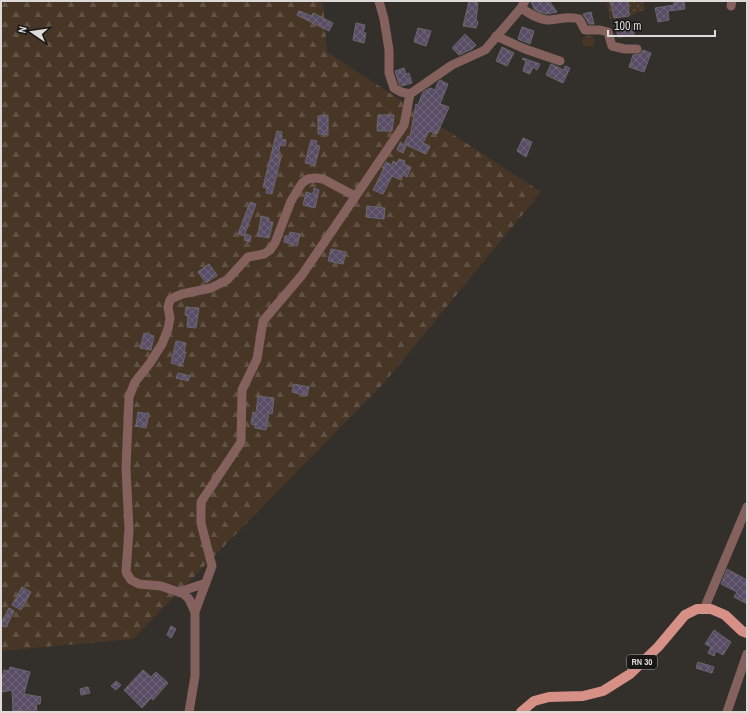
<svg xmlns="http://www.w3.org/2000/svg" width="748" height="713" font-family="'Archivo Narrow',sans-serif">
<defs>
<pattern id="forest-firs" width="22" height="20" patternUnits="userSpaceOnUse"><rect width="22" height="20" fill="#473626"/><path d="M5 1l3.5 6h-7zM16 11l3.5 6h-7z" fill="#615245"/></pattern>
<pattern id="garden-dots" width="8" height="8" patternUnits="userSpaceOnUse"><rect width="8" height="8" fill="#473626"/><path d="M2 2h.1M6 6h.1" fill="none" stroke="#615245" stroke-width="1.8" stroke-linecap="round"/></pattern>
<pattern id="building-cross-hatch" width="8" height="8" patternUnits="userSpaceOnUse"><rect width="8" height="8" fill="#594c65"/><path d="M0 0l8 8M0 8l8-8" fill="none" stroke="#70657a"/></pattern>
</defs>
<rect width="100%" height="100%" fill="#332f2b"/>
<path fill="url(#forest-firs)" d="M1 1H323L327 52 541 192 384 383 133 639 1 651Z
M588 36 593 37 595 41 594 46H585L581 44 583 38Z"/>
<path fill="url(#garden-dots)" d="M606 1H643L646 9 629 16 628 3 611 6 614 18 610 19Z"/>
<path fill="url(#building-cross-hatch)" stroke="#6a686d" d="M469 1 478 3 476 20 478 22 476 28 463 26Z
M531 1H549L557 12 547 14 539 12 534 9Z
M610 1H628L629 16 614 18Z
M674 1H684L685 9 668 11 669 20 658 22 655 8 674 5Z
M299 11 312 16 313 13 333 23 329 31 297 15Z
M591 12 594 24H589L583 14Z
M356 23 365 25 363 33H366L364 43 353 40Z
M633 25 634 36 618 37 616 28Z
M522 27 534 31 530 44 518 39Z
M418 28 431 31 426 46 414 42Z
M465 34 476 45 472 49 459 55 452 48Z
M502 47 514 53 507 66 496 61Z
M643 50 651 53 644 72 629 67 633 55 640 54Z
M523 58 540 64 537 70 533 67 530 74 523 71 526 61 522 59Z
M551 64 564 70 565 66 570 68 563 83 546 75Z
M404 68 406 74 409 73 412 83 402 86 399 84 395 71Z
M440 80 448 84 440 104 449 107 437 134 429 131 423 143 430 146 426 154 404 144 408 136 410 137 416 104 418 105 423 92 430 88 435 90 438 82Z
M328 115V135L318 134V116Z
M378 115H394L392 131H377Z
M277 131 282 132 281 139 286 140 285 146 280 145 278 157H281L272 194 266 193 267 188 263 187Z
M523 138 532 142 526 157 517 151Z
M311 140 317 141 316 145 320 146 315 165 305 163Z
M400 143 406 146 403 153 397 150Z
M399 159 405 161 404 164 411 167 407 177 403 175 401 180 392 176 383 194 373 190 384 168H382L386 162 392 165 393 161 397 163Z
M314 188 319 190 315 208 303 205 306 192 313 194Z
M250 202 256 204 244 236 238 234Z
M367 206 385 208 384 219 366 217Z
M261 216 269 218V222H273L269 238 258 236Z
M290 232 300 234 297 246 284 242 285 236H289Z
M246 234 251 236 250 242 244 240Z
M331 249 346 252 343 264 328 261Z
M209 264 217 275 206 283 198 272Z
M186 307 199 308 196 328 187 327 188 316 185 315Z
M144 333 154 336 151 350 140 348Z
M176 341 186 343 184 352H186L182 366 171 363Z
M178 373 190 376 188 381 176 378Z
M294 384 309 387 307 396 292 392Z
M258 396 274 398 272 414 269 413 266 430 255 428V425L251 424 253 412 256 413Z
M138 412 149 414 146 428 136 426Z
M727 569 747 580V604L734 597 737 592 721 584Z
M22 587 31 592 21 610 12 605Z
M9 608 14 611 6 627 1 625V623Z
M171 626 176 629 171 638 167 635Z
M714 630 731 642 723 655 716 651 714 656 708 653 711 647 705 644Z
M698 662 714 667 712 673 696 668Z
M10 667 30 672 24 694 41 697 40 704H36L37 712H26V710L13 711 12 690 1 692V682L4 670 9 671Z
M143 670 151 677 156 672 168 683 153 700 151 698 142 708 124 690Z
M116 681 121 685 116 690 111 686Z
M88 687 90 693 81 695 80 689Z"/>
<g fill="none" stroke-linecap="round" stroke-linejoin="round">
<path stroke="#84615c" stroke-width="9" d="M379 1 384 19 389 50V73L394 88 401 92 410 94
M731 6 732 1
M521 8C529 13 537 19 547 20 558 20 568 15 579 19L585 30H600L608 32 612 46 625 49H637
M496 36 525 49 560 61
M179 592 206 583
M704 609 747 507
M195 612 189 599 184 594 161 586 139 584 131 580 126 572 129 530 126 468 129 397 135 382 150 363 162 344 168 329 170 318 168 307 170 300 175 297 182 294 211 288 227 280 248 257 264 254 270 250 275 243 291 201 302 183 308 179 315 178 323 179 355 196
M189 712 195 676V612L212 566 201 523V502L241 442 242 390 257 359 263 321 302 275 404 125 410 94 452 65 485 50 521 8 525 1
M727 712 747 654"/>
<path stroke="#d79086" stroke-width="10" d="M521 712 534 701 549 697 583 696 603 691 630 674 658 647 685 615 697 609H711L725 615 742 631 747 633"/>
</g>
<g text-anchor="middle" stroke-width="3" stroke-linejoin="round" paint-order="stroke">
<rect fill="#191716" stroke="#a2a09e" stroke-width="1" x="627" y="655" width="30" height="14" rx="3"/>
<g font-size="9" font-weight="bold" fill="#dddad8">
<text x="642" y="665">RN 30</text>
</g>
</g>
<rect width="748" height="713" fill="none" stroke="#dddad8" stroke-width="4"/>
<g transform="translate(32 32) rotate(283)" stroke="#191716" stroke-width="3" paint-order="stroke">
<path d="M0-3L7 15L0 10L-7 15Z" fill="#dddad8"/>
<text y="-6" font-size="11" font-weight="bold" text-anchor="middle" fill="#dddad8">N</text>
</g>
<path d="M608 30v6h107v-6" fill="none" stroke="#dddad8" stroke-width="2"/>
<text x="614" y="30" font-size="12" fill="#dddad8" stroke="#191716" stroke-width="3" paint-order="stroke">100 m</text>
</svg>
